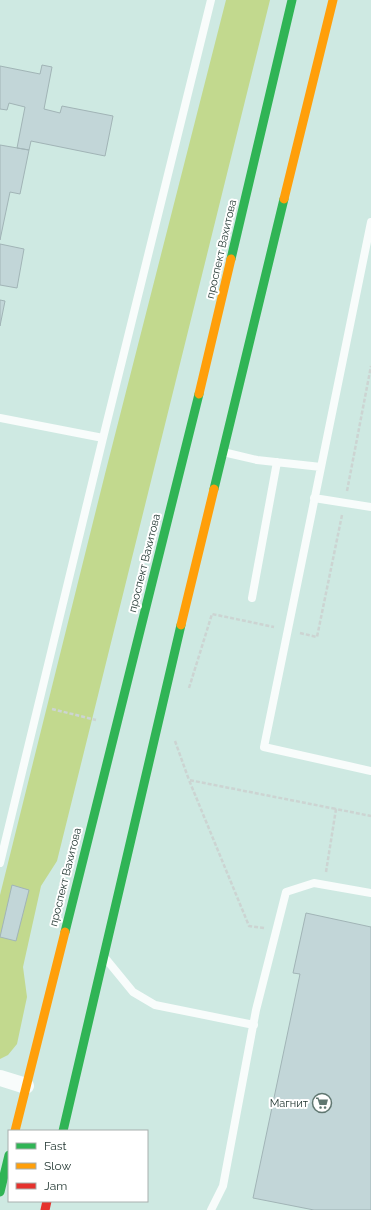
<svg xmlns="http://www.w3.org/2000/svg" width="371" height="1210" font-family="Raleway,sans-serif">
<rect width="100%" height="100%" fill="#cee9e2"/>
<path fill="#c2d98e" d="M226 0H270L57 861 41 886 23 967 27 997 17 1044 8 1055 0 1059V895L105 474Z"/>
<path fill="#c2d6d8" stroke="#a1b4b6" d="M42 65 52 67 44 109 60 113 62 106 113 116 105 156 31 141 29 150 17 148 25 107 9 103 7 110 0 109V66L40 74Z
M0 145 29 150 20 194 10 192 0 240Z
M0 244 24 249 17 288 0 285Z
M0 300 5 301 0 326Z
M12 885 29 890 16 941 0 937Z
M306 913 371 927V1210H314L253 1198 300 974 293 973Z"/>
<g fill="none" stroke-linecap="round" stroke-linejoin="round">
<path stroke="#ccd4d2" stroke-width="2.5" stroke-dasharray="4 2" stroke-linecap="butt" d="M347 491 371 366
M300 633 317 637 342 515
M189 688 212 614 274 627
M52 709 96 720
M175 741 189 780
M326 872 336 809 371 816
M264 928 249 926 189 780 336 809"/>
<path stroke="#f8fcfb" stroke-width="8" d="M371 222 264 747 371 771
M0 418 103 438
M223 452 257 460 321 467
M314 498 371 507
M252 598 277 462
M0 863 103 438 211 0
M106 959 133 992 155 1005 254 1025
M211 1210 223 1186 256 1010 286 892 314 883 371 893"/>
<path stroke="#f8fcfb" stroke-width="16" d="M0 1078 26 1086"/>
<path stroke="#30b455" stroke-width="9" d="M231 259 292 0
M214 489 284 199
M65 932 199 394
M63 1131 181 625
M0 1192 9 1155"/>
<path stroke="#ff9f0a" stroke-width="9" d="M284 199 333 0
M199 394 231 259
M181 625 214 489
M15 1131 65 932"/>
<path stroke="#e5322d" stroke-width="9" d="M45 1210 47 1201"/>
</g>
<defs>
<symbol id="supermarket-ring" viewBox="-11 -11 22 22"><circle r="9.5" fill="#fff" stroke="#607771" stroke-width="1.5"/><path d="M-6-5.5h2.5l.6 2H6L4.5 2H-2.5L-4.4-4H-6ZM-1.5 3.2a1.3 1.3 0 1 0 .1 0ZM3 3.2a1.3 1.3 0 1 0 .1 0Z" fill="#607771"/></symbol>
</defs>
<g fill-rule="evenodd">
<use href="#supermarket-ring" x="311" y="1092" width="22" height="22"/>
</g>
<g text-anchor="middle" stroke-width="4" stroke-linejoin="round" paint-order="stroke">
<g font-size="11" fill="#253934" stroke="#fff">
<text transform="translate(221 249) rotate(-77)" y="4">проспект Вахитова</text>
<text transform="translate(144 563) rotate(-76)" y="4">проспект Вахитова</text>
<text transform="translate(65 877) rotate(-76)" y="4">проспект Вахитова</text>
</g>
<g font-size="11" fill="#253934" stroke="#fff" text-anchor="end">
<text x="308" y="1107">Магнит</text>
</g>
</g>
<rect x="8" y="1130" width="140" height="72" fill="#ffffff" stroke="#a8b0ae"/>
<rect x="16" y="1143" width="20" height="6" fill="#30b455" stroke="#a8b0ae"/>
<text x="44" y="1150" font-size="12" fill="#253934">Fast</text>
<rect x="16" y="1163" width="20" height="6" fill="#ff9f0a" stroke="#a8b0ae"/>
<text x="44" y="1170" font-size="12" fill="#253934">Slow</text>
<rect x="16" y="1183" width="20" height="6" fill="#e5322d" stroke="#a8b0ae"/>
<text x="44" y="1190" font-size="12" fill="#253934">Jam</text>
</svg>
